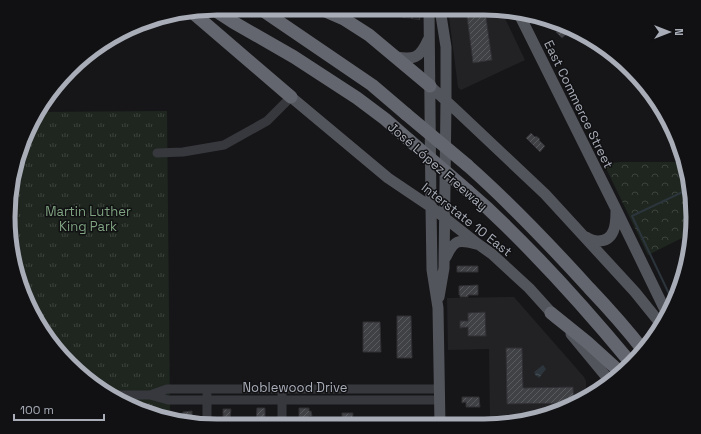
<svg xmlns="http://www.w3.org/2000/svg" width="701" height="434" font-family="'Space Grotesk',sans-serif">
<defs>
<pattern id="industrial-grid" width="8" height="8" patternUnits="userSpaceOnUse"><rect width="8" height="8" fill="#222225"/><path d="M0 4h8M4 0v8" fill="none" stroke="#3f3f43"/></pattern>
<pattern id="forest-crowns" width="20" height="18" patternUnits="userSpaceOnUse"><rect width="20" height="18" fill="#1e261f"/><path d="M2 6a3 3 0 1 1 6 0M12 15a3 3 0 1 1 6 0" fill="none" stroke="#3c433d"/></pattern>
<pattern id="park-tufts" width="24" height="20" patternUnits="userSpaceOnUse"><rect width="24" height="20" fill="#1e261f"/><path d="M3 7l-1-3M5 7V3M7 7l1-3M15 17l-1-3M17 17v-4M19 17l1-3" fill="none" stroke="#3c433d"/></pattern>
<pattern id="water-ripples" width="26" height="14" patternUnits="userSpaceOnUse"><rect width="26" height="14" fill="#2c353c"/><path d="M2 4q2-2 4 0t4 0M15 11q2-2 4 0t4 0" fill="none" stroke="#485056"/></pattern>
<pattern id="building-hatch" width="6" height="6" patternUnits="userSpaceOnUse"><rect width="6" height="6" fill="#404145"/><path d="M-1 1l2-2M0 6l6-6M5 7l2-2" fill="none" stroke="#595a5e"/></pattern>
</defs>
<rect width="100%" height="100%" fill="#161618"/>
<path fill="#222225" d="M448 9 501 10 525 60 461 90 458 87Z
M514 297 584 377 586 381V399L538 419 521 422H490L489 349 448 350 447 298Z"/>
<path fill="url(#industrial-grid)" d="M381 9H421L420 20 403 18Z"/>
<path fill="url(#forest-crowns)" d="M620 162H682L691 190 688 235 648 255 604 164Z"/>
<path fill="url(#park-tufts)" d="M167 111 170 419 137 410 90 383 43 333 15 271 8 217 19 150 39 112Z"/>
<path fill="#1e261f" d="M15 176 14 266 8 217Z"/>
<path fill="url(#water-ripples)" d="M543 365 546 369 539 378 537 376H536L534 372Z"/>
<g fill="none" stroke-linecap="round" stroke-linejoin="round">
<path stroke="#2c353c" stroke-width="2" d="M672 300 632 216 691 188"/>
</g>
<path fill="url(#building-hatch)" stroke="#303034" d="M466 9 485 10 492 60 473 63Z
M564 24 572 29 562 38 556 32Z
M531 133 535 137 536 136 540 139 539 140 545 146 540 152 526 138Z
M457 266H478V272H457Z
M478 285V295H468V297H460V295H459V286Z
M485 312 486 336H468V327L460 328V321H468V313Z
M397 316H411L412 358H397Z
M363 322H380L381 352H363Z
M506 348H522L523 388 573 387 574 403 507 404Z
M462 397H479L480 407H466V402L462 403Z
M257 408H265V422H256Z
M299 408H309V411H311L312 416H309V423H299Z
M223 409H231L230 421 223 420Z
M192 411V422H183V412Z
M342 413H353L352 425H342Z"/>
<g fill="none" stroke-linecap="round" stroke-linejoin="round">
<path stroke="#37383d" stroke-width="9" d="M157 153 183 152 224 145 267 121 291 97
M111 395H150L167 389H439
M150 395 168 400H439
M282 395V425
M207 424V395"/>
<path stroke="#53555c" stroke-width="11" d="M429 9 431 207 432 270 438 308 440 425
M518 12 616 209 666 312
M396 57C414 60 420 58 428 40
M430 86 456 110 545 194 635 292 660 323
M291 97 388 178 431 207 478 244 492 254 529 288 557 319
M586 237C591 240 593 241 598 241 615 241 616 224 616 211
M446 257C454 240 458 239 476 244
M439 297 444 268 446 101V47L440 9
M571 334 609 380"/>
<path stroke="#63666e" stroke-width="13" d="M259 8 372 85 406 114
M213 9 233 22 294 57 357 98 385 119 409 140
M321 9 344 19 369 35 430 86
M192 12 291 97
M467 165C510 203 550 245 589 288 608 308 626 328 643 350
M468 191C481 202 494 214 506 226 550 269 591 315 630 362
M551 313 587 342 619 371"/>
<path stroke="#63666e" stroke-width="13" d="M406 114 467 165
M409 140 468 191"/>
</g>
<g text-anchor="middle" stroke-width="3" stroke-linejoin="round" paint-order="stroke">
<g font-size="13" fill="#a8adb8" stroke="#111113">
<text transform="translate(579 104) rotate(64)" y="5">East Commerce Street</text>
<text transform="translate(438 166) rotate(41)" y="5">José López Freeway</text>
<text transform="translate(467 219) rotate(38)" y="5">Interstate 10 East</text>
<text x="295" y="392">Noblewood Drive</text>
</g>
<g font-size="13" fill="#7fa381" stroke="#111113">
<text x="88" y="216">Martin Luther<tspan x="88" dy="15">King Park</tspan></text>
</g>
</g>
<path d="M0 0H701V434H0ZM217 15H484A202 202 0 0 1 686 217V217A202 202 0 0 1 484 419H217A202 202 0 0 1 15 217V217A202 202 0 0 1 217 15Z" fill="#111113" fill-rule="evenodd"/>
<path fill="none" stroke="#a8adb8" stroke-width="5" d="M217 15H484A202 202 0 0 1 686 217V217A202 202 0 0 1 484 419H217A202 202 0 0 1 15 217V217A202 202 0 0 1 217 15Z"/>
<g transform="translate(669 32) rotate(90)" stroke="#111113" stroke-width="3" paint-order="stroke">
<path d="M0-3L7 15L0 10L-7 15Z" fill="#a8adb8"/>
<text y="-6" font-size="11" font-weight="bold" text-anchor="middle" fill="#a8adb8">N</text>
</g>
<path d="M14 414v6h90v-6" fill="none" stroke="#a8adb8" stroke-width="2"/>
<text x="20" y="414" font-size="12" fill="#a8adb8" stroke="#111113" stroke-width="3" paint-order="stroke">100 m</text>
</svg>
